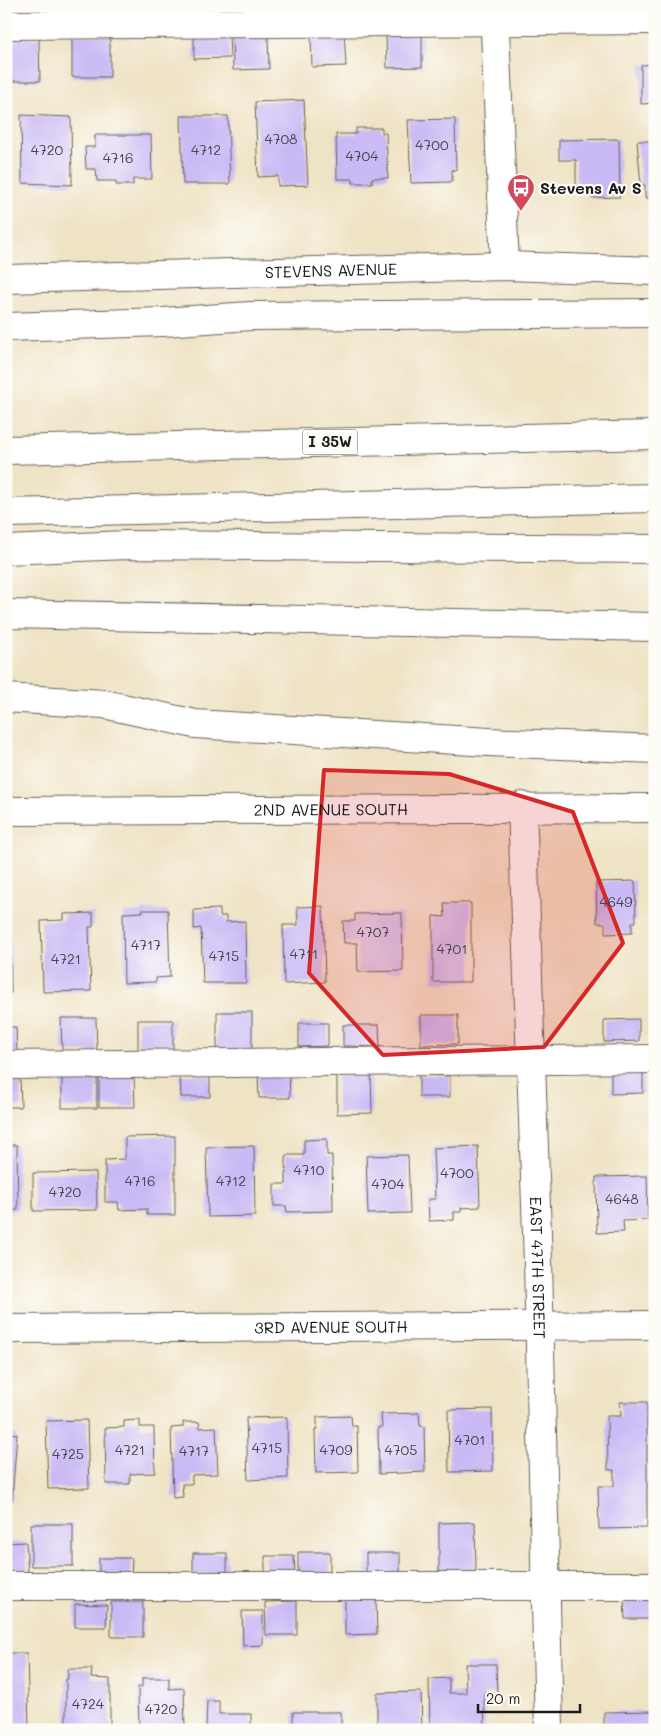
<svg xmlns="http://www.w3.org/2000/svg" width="661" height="1736" font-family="Mali,sans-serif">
<rect width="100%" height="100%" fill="#fdfcf7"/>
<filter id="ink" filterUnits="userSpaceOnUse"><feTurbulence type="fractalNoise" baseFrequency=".02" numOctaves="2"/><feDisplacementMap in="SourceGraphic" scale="10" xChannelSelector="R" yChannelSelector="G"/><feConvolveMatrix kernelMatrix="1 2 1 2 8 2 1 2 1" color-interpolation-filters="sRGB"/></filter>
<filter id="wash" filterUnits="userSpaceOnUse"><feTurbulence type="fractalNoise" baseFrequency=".0096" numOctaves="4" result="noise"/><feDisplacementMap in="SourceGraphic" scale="20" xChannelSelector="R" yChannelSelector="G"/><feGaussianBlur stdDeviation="1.12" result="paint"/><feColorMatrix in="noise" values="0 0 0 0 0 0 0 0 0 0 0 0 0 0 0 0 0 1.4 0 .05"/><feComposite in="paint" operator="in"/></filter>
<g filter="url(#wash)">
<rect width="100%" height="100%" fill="#efe3c5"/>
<g id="blocks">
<path fill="#c9b9f5" d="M71 6H93V13H71Z
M229 6H264V12H229Z
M412 6H434V10H412Z
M344 33 346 66 312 67 311 34Z
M422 33V67L387 68 386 34Z
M229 34 230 58 194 59V35Z
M268 34 269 69 233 70 232 35Z
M72 36H110V77H72Z
M39 38 40 81H6V39Z
M655 64V103L641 104V65Z
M304 100 308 185 278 186V176L258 177 255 102Z
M21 115 71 117 72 185 22 183Z
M181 116H228L230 184H183Z
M455 119 456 170H452V182L411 183 408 120Z
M356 128H382V133H386L388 178H372V183H353V179H337L336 134H356Z
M95 135H151L152 179H133V185H116V181H97L96 169H86L85 147H95Z
M619 139 620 197 591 198V191H576V160H559V140Z
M637 141H655V198H645V185H641Z
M635 881 636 922H632V933L605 934V923H597L596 882Z
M444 903H471V982H433V916L445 917Z
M323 906 325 982 284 984 283 925H298L297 907Z
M220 909V916H226V922L245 921 246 983H203L201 928 194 929V910Z
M142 910H168L170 977 156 978V982L124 983 123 913 143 912Z
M93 913V927H89L91 991 43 992 41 921 64 920V914Z
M402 913 403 971 358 972 357 943H344L343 921H355V914Z
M6 917H10L11 993H6Z
M217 1012H252V1051H217Z
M421 1015H458V1044L421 1045Z
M61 1018H96L97 1052 62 1051Z
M639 1019V1041L604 1042V1020Z
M138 1020H173V1051H138Z
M299 1023H328V1046L299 1047Z
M343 1025H379L380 1047 343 1046Z
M6 1027H16L17 1053H6Z
M611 1073H643V1093L611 1094Z
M289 1074 290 1098H259L258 1075Z
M371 1074 372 1113 337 1114V1076Z
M20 1075 21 1107H6V1076Z
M99 1075H134L135 1107H99Z
M180 1075H210V1097H181Z
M419 1075 450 1076V1097H419Z
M62 1076H97V1108H62Z
M175 1136V1215H147V1209L119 1210 118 1202H105V1160L125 1159V1137Z
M327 1139V1155H332L333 1211 287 1212 286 1206H274V1184H286V1155H304V1140Z
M6 1145H17L18 1210 6 1211Z
M254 1146 255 1216 208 1217 206 1147Z
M478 1146 480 1207 461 1208V1212H454V1220L429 1221 428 1199H435L433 1148Z
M408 1155 410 1213 368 1214 366 1156Z
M96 1172 97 1210 33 1211V1173Z
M647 1176 648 1220 623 1221 624 1232 597 1233 596 1177Z
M620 1402H647V1528L599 1529 598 1486H614V1470H608L607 1416H621Z
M492 1409 493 1471 449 1472 448 1410Z
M419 1413 420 1426H424L425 1472 379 1474 378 1427H382L381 1414Z
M351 1416 352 1426H357L358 1472 316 1473 315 1429H317V1417Z
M287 1417 288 1478 248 1480 246 1418Z
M87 1420 89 1488 48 1489 46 1421Z
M140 1420V1427H154L155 1473 130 1474V1484H106L105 1428 124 1427V1421Z
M183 1422H199L200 1428 216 1427 218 1474 192 1475V1484H182L183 1497 173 1498 171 1428 183 1427Z
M6 1433 17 1434 12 1500H6Z
M475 1522 476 1572 439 1573V1523Z
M31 1524H73V1566H31Z
M26 1542 28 1576 6 1577V1543Z
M298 1552H330V1575H298Z
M193 1553H227V1574L193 1575Z
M366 1553H400V1574H366Z
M265 1556H294L295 1577 265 1578Z
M99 1558H132L131 1578 99 1579Z
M654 1597V1619H625L624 1598Z
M376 1599 377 1634 345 1635V1600Z
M297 1601V1635H266L265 1602Z
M111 1602H143V1637H111Z
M75 1604 107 1605 106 1627H75Z
M242 1611H263V1645L243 1646Z
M6 1653H27L29 1730H6Z
M465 1664H496L497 1693H484L485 1730H430L429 1679 449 1678V1693H466Z
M68 1669H92L91 1678 110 1679V1730H66V1679H68Z
M142 1678H169V1689L184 1688 185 1730H139L138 1687H142Z
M421 1692 422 1730H377V1693Z
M207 1701H219V1714H251V1730H206Z
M655 1711V1730H604V1712Z
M293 1712H341V1730H293Z"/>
</g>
</g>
<g filter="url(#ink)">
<use href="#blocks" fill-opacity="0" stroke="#666257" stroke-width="1"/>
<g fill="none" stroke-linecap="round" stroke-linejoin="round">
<defs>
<g id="minor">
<path d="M494 6 505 266"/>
<path d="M6 25 655 20"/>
<path id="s1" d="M6 279 505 266 655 271"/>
<path id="s2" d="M522 806 538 1262 549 1730"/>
<path id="s3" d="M6 811 655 808"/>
<path d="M6 1065 655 1059"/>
<path id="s4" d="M6 1329 655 1325"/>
<path d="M6 1586H655"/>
</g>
<path id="highway" d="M6 327 163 322 250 316 655 313
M6 450 655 435
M6 513 655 498
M6 550 127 545 655 549
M6 614 655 627
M6 698 104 704 195 724 489 742 655 749"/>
</defs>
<use href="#minor" stroke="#666257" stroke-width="30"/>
<use href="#highway" stroke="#666257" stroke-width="30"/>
<use href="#minor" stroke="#fff" stroke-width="28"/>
<use href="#highway" stroke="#fff" stroke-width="28"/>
</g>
</g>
<path fill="#d62828" fill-opacity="0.2" stroke="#d62828" stroke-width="4" stroke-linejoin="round" d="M324 770 449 774 573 812 623 943 544 1047 383 1055 309 973Z"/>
<defs>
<symbol id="bus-pin" viewBox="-11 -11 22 30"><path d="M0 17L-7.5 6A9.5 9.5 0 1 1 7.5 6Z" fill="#d1495b" stroke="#fdfcf7"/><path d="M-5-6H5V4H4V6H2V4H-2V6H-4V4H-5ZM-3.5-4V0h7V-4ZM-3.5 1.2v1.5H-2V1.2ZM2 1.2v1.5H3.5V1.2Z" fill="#fff"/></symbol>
</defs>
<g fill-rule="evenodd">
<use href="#bus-pin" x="505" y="172" width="32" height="43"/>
</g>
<g text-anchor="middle" stroke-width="4.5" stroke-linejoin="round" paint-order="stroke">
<g font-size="14" fill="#474352">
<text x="281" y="144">4708</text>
<text x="432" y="150">4700</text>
<text x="47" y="155">4720</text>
<text x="206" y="155">4712</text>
<text x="362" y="161">4704</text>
<text x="118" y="163">4716</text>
<text x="616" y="907">4649</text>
<text x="373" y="937">4707</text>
<text x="146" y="950">4717</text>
<text x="452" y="954">4701</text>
<text x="304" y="959">4711</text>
<text x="224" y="961">4715</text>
<text x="66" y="964">4721</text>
<text x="309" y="1175">4710</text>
<text x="457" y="1178">4700</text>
<text x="140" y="1186">4716</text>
<text x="231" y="1186">4712</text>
<text x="388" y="1189">4704</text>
<text x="65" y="1197">4720</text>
<text x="622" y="1204">4648</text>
<text x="470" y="1445">4701</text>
<text x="267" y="1453">4715</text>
<text x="130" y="1455">4721</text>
<text x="336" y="1455">4709</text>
<text x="401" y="1455">4705</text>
<text x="194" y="1456">4717</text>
<text x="68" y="1459">4725</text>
<text x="88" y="1709">4724</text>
<text x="161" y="1714">4720</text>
</g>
<rect fill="#fdfcf7" stroke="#605f5e" stroke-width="1" x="302.5" y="429.5" width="55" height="25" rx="4"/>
<g font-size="15" font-weight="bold" fill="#1c1c1c">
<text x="330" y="447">I 35W</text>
</g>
<g font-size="16" font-weight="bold" fill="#1c1c1c" stroke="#fdfcf7" text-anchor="start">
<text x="540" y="194">Stevens Av S</text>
</g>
<g font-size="16" fill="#1c1c1c" stroke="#fdfcf7">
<text dy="6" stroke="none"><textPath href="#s1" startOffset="325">STEVENS AVENUE</textPath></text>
<text dy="6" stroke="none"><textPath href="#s3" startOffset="325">2ND AVENUE SOUTH</textPath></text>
<text dy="6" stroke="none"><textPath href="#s2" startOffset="462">EAST 47TH STREET</textPath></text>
<text dy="6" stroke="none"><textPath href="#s4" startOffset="325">3RD AVENUE SOUTH</textPath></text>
</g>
</g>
<rect width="661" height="1736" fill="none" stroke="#fdfcf7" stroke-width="25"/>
<path d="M478 1704v8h102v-8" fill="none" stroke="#1c1c1c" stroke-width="2.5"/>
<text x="486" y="1704" font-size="15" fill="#1c1c1c" stroke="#fdfcf7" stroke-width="4" paint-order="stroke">20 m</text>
</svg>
